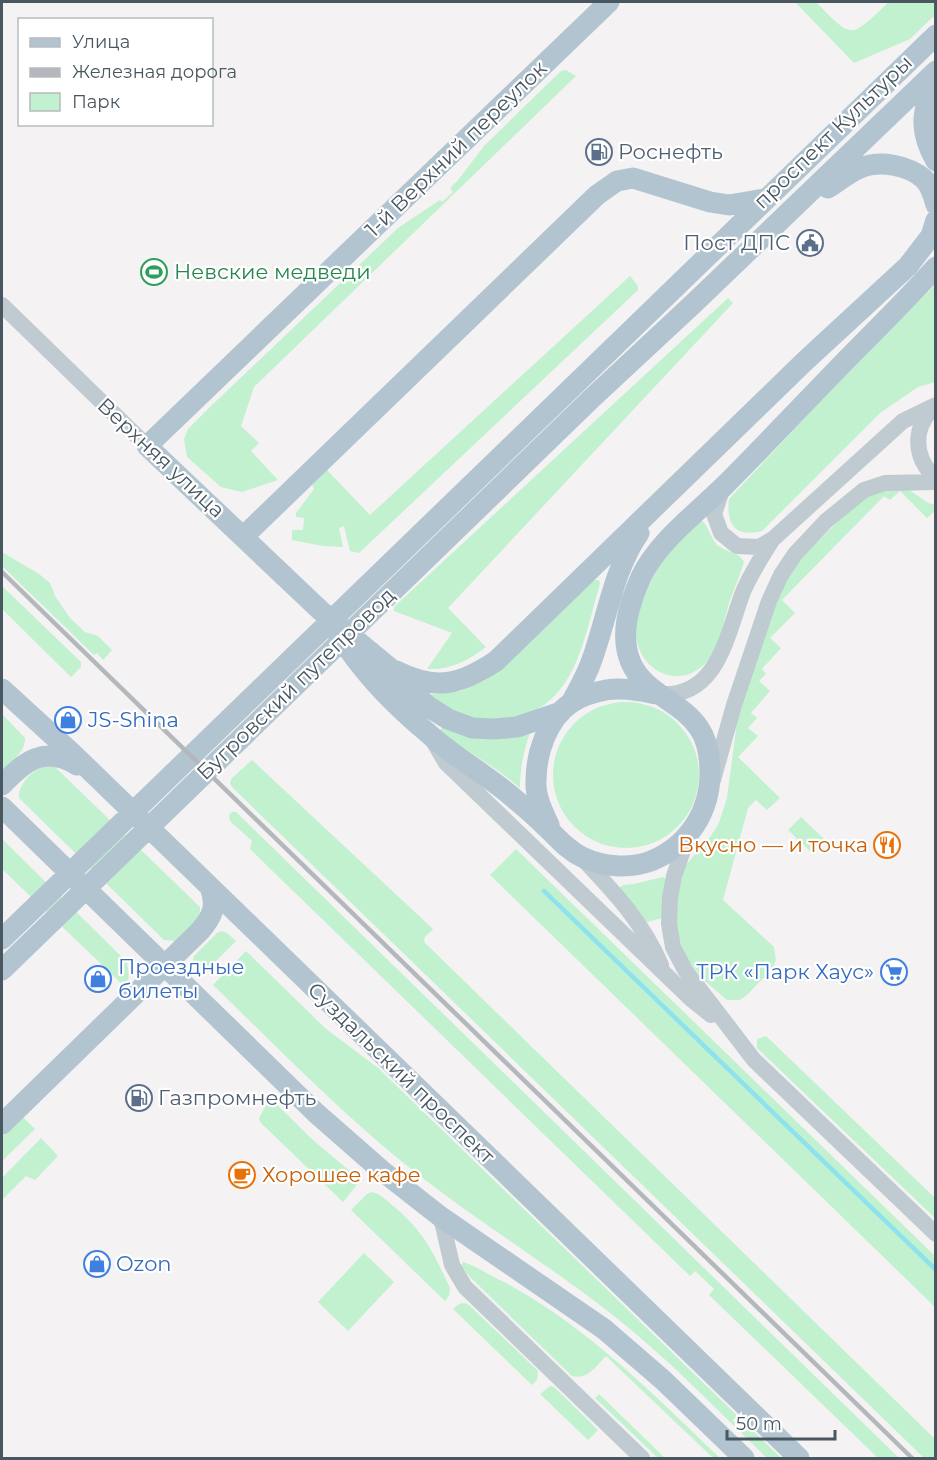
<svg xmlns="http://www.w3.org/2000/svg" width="937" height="1460" font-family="Montserrat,sans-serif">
<rect width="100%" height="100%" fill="#f4f2f2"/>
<path fill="#c1f1cf" d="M795 2H816C854 41 850 38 889 2H935V15L910 39 854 63Z
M566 70 576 76 254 387 241 426 259 443 251 451 278 480 242 492 221 487 187 457 184 439 188 429 209 408 398 228 440 200 442 202 453 192 450 188 459 179 484 146 561 71Z
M630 276 638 286V290L359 553 350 551 344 526 339 528 343 547 323 546 292 540V530H303L304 518 296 517V513L314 489 312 485 327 470 370 515Z
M935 285V382L918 387 880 413 762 531C735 538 726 524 729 499L867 352Z
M728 298 733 303 448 608 486 647C467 661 451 670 427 669L452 633 394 611V607Z
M905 487 928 503 935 505V511L927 518 900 491 890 500 884 496 782 600 795 613 770 638 781 648 762 669 766 674 759 681 770 691 751 713 757 718 748 728 758 736 738 757 780 798 767 810 756 800 748 808 723 900 774 947 776 960 773 968 747 995 740 1000H727L705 981 686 958 678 935 675 906 680 879 685 866 710 837 719 823 727 798 737 722 753 662 776 600 793 566 868 492Z
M700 519C708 524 710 536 716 544 724 552 740 552 744 562 740 575 735 587 730 600 724 619 721 644 708 660 680 695 632 668 636 626 636 615 641 605 645 595 659 560 674 545 700 519Z
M2 552 39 574 50 583 55 596 70 618 85 632 98 636 112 650 103 660 97 653 94 655 2 566Z
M593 580H599L600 584C582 644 575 715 498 720 491 721 482 723 475 722 465 721 440 703 430 698L431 694 461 691 486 680Z
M2 586 81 662V667L71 677 2 609Z
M553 775a73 73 0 1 1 146 0a73 73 0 1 1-146 0Z
M2 714 25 738C25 753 12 761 2 770Z
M444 725 531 730C524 749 520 767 520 788 495 766 466 751 439 732Z
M252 760 433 929 425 937 424 942 935 1439V1458H924L234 789 230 784 231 779Z
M47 765 55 767 200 907C202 921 185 932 176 941L164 940 19 798C18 783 34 769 47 765Z
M232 812H236L899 1458H878L709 1295 714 1289 695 1271 690 1276 250 849 252 841 230 821 229 815Z
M801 817 825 840 812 853 788 830Z
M2 839 127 962C128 970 131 980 125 987L2 869Z
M516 849 935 1256V1307L490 875Z
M663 877 666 879 662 918 647 922 619 888 623 885 634 884Z
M222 931 227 933 236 941 202 975C196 969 190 965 194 956L217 933Z
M246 951 325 1028 378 1068 781 1458H767C717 1410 669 1359 614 1316 543 1260 465 1214 395 1156 331 1103 273 1043 213 985Z
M766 1036 935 1198V1218L757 1048V1039Z
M270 1098 314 1141 358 1178 359 1182 343 1202 260 1122 259 1118Z
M22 1116 35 1129 2 1161V1136Z
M41 1138 58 1156 35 1180 26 1176 2 1200V1178Z
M372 1192C380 1194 385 1199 392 1205 424 1231 433 1252 450 1288L449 1296 445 1301 351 1210 367 1194Z
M364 1253 394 1282 348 1331 318 1302Z
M463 1262C477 1266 490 1276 504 1282 587 1326 653 1394 720 1458H713L606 1356C596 1366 588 1380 572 1376L472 1279 461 1266Z
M464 1303 469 1305 538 1371 537 1380 532 1385 453 1309 459 1304Z
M550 1386 554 1387 598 1430 588 1440 540 1394Z
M599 1394 665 1458H658L595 1398Z"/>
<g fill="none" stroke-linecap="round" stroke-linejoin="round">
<path stroke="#8de2ee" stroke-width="4.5" d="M544 891 936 1270"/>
<path stroke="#bfcad1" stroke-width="16" d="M2 305 147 446
M935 407C912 427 913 458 936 478
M723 487 714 514 721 533 737 546 759 547 773 539
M659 694C718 699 727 634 743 592 751 573 762 556 773 539L903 421 936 405
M433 741 446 763 691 999 711 1015
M713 780 734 705 769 601 781 575 795 554 826 521 864 490 885 483 936 482
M688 836 674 876 670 898 669 924 673 947 685 970 754 1060 936 1234
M582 858C614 892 642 921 661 965
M441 1217 452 1265 465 1287 642 1458"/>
<path stroke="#b1c4d0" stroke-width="21" d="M936 76C923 111 917 128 936 161
M828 188C839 181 848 173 860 168 880 160 908 165 924 179 930 185 934 197 936 205
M244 536 597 195 617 181 633 178 710 202 729 205 764 199
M334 628C343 641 352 655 362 667 381 691 405 714 429 734 454 757 484 773 510 795 522 805 534 815 545 826 557 837 567 850 582 857 603 867 629 869 651 861 688 846 710 812 710 773 710 757 708 741 699 728 681 701 645 694 631 663 619 635 629 604 641 577 658 541 697 513 725 485 768 442 810 397 853 353 881 325 909 297 936 267
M396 671C436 691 460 685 496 661L804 362 908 266 931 236 936 220
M2 689 72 753 799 1458
M571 703C578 690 585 678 590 665 607 621 612 572 639 533
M561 712 517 727 494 729 472 728 448 719 429 707 401 682 390 668 321 611 147 446 609 2
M2 785C25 761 44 745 77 765
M2 807 316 1113 381 1170 441 1217 604 1329 663 1380 744 1458
M549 825C543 812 535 796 536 781 536 754 547 719 571 703 580 697 595 692 606 690 623 687 640 691 657 694
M2 939 936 35
M2 970 591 399 693 304 936 71
M2 1124 200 931C213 916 217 906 210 887"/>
<path stroke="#b4b8bc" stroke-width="4.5" d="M2 572 912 1458"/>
</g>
<defs>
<symbol id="fuel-ring" viewBox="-11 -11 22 22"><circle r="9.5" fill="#fff" stroke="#5c6f8a" stroke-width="1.5"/><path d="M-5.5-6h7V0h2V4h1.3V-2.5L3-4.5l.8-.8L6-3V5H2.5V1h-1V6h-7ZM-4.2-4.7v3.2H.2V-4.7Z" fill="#5c6f8a"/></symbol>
<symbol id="civic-ring" viewBox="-11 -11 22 22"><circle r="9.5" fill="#fff" stroke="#5c6f8a" stroke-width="1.5"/><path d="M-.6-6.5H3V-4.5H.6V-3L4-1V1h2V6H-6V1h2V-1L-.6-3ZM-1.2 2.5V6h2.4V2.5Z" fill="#5c6f8a"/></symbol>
<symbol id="stadium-ring" viewBox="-11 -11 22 22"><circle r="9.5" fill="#fff" stroke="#2e9e5b" stroke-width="1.5"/><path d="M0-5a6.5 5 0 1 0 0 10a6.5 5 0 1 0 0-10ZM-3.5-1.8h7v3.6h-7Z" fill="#2e9e5b"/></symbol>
<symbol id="shop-ring" viewBox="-11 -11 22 22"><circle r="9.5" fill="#fff" stroke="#3f7fe0" stroke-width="1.5"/><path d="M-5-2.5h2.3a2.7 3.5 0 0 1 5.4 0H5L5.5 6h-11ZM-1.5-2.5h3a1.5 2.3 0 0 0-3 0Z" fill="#3f7fe0"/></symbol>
<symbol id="restaurant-ring" viewBox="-11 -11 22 22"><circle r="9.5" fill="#fff" stroke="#e8710a" stroke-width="1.5"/><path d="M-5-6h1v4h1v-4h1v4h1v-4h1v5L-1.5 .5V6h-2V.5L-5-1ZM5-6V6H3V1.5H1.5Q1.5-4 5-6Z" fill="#e8710a"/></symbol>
<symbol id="supermarket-ring" viewBox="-11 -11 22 22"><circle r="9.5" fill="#fff" stroke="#3f7fe0" stroke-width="1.5"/><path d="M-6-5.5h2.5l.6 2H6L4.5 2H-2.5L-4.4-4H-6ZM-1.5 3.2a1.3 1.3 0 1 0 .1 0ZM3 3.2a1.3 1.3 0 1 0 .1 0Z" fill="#3f7fe0"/></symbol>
<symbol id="cafe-ring" viewBox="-11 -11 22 22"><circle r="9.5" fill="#fff" stroke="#e8710a" stroke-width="1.5"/><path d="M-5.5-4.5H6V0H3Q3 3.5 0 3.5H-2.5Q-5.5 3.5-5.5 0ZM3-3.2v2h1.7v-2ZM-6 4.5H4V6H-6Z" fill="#e8710a"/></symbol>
</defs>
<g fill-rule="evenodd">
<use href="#fuel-ring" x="584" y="137" width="30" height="30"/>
<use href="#civic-ring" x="795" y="228" width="30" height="30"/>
<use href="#stadium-ring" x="139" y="257" width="30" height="30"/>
<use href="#shop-ring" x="53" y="705" width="30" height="30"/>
<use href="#restaurant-ring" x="872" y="830" width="30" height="30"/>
<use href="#supermarket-ring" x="879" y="957" width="30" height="30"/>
<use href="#shop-ring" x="83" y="964" width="30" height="30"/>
<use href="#fuel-ring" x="124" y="1083" width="30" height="30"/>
<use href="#cafe-ring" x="227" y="1160" width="30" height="30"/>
<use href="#shop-ring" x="82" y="1249" width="30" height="30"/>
</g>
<g text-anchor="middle" stroke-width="4.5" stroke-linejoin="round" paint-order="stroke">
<g font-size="21" fill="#495760" stroke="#fff">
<text transform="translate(833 132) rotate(-44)" y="7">проспект Культуры</text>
<text transform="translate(456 149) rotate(-44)" y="7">1-й Верхний переулок</text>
<text transform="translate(161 458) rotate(43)" y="7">Верхняя улица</text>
<text transform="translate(296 684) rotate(-44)" y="7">Бугровский путепровод</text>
<text transform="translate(401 1073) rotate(44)" y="7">Суздальский проспект</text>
</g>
<g font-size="21" fill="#4e5e75" stroke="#fff" text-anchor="start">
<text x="618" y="159">Роснефть</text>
<text x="790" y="250" text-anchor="end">Пост ДПС</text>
<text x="158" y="1105">Газпромнефть</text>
</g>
<g font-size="21" fill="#27864d" stroke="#fff" text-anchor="start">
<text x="174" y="279">Невские медведи</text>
</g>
<g font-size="21" fill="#366cbe" stroke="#fff" text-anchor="start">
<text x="88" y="727">JS-Shina</text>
<text x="118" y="974">Проездные<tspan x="118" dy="24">билеты</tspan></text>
<text x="874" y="979" text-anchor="end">ТРК «Парк Хаус»</text>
<text x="116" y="1271">Ozon</text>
</g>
<g font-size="21" fill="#c56008" stroke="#fff" text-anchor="end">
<text x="868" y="852">Вкусно — и точка</text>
<text x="262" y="1182" text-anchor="start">Хорошее кафе</text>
</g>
</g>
<rect width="937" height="1460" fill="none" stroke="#495760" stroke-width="6"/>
<rect x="18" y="18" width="195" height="108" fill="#ffffff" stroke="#b6bcbf" stroke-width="1.5"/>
<rect x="30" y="38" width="30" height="9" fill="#b1c4d0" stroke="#b6bcbf" stroke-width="1.5"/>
<text x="72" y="48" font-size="18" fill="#495760">Улица</text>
<rect x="30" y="68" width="30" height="9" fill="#b4b8bc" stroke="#b6bcbf" stroke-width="1.5"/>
<text x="72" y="78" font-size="18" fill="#495760">Железная дорога</text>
<rect x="30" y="93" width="30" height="18" fill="#c1f1cf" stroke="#b6bcbf" stroke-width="1.5"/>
<text x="72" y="108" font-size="18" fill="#495760">Парк</text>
<path d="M727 1430v9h108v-9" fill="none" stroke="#495760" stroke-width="3"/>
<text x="736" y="1430" font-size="18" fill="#495760" stroke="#ffffff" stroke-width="4.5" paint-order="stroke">50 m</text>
</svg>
